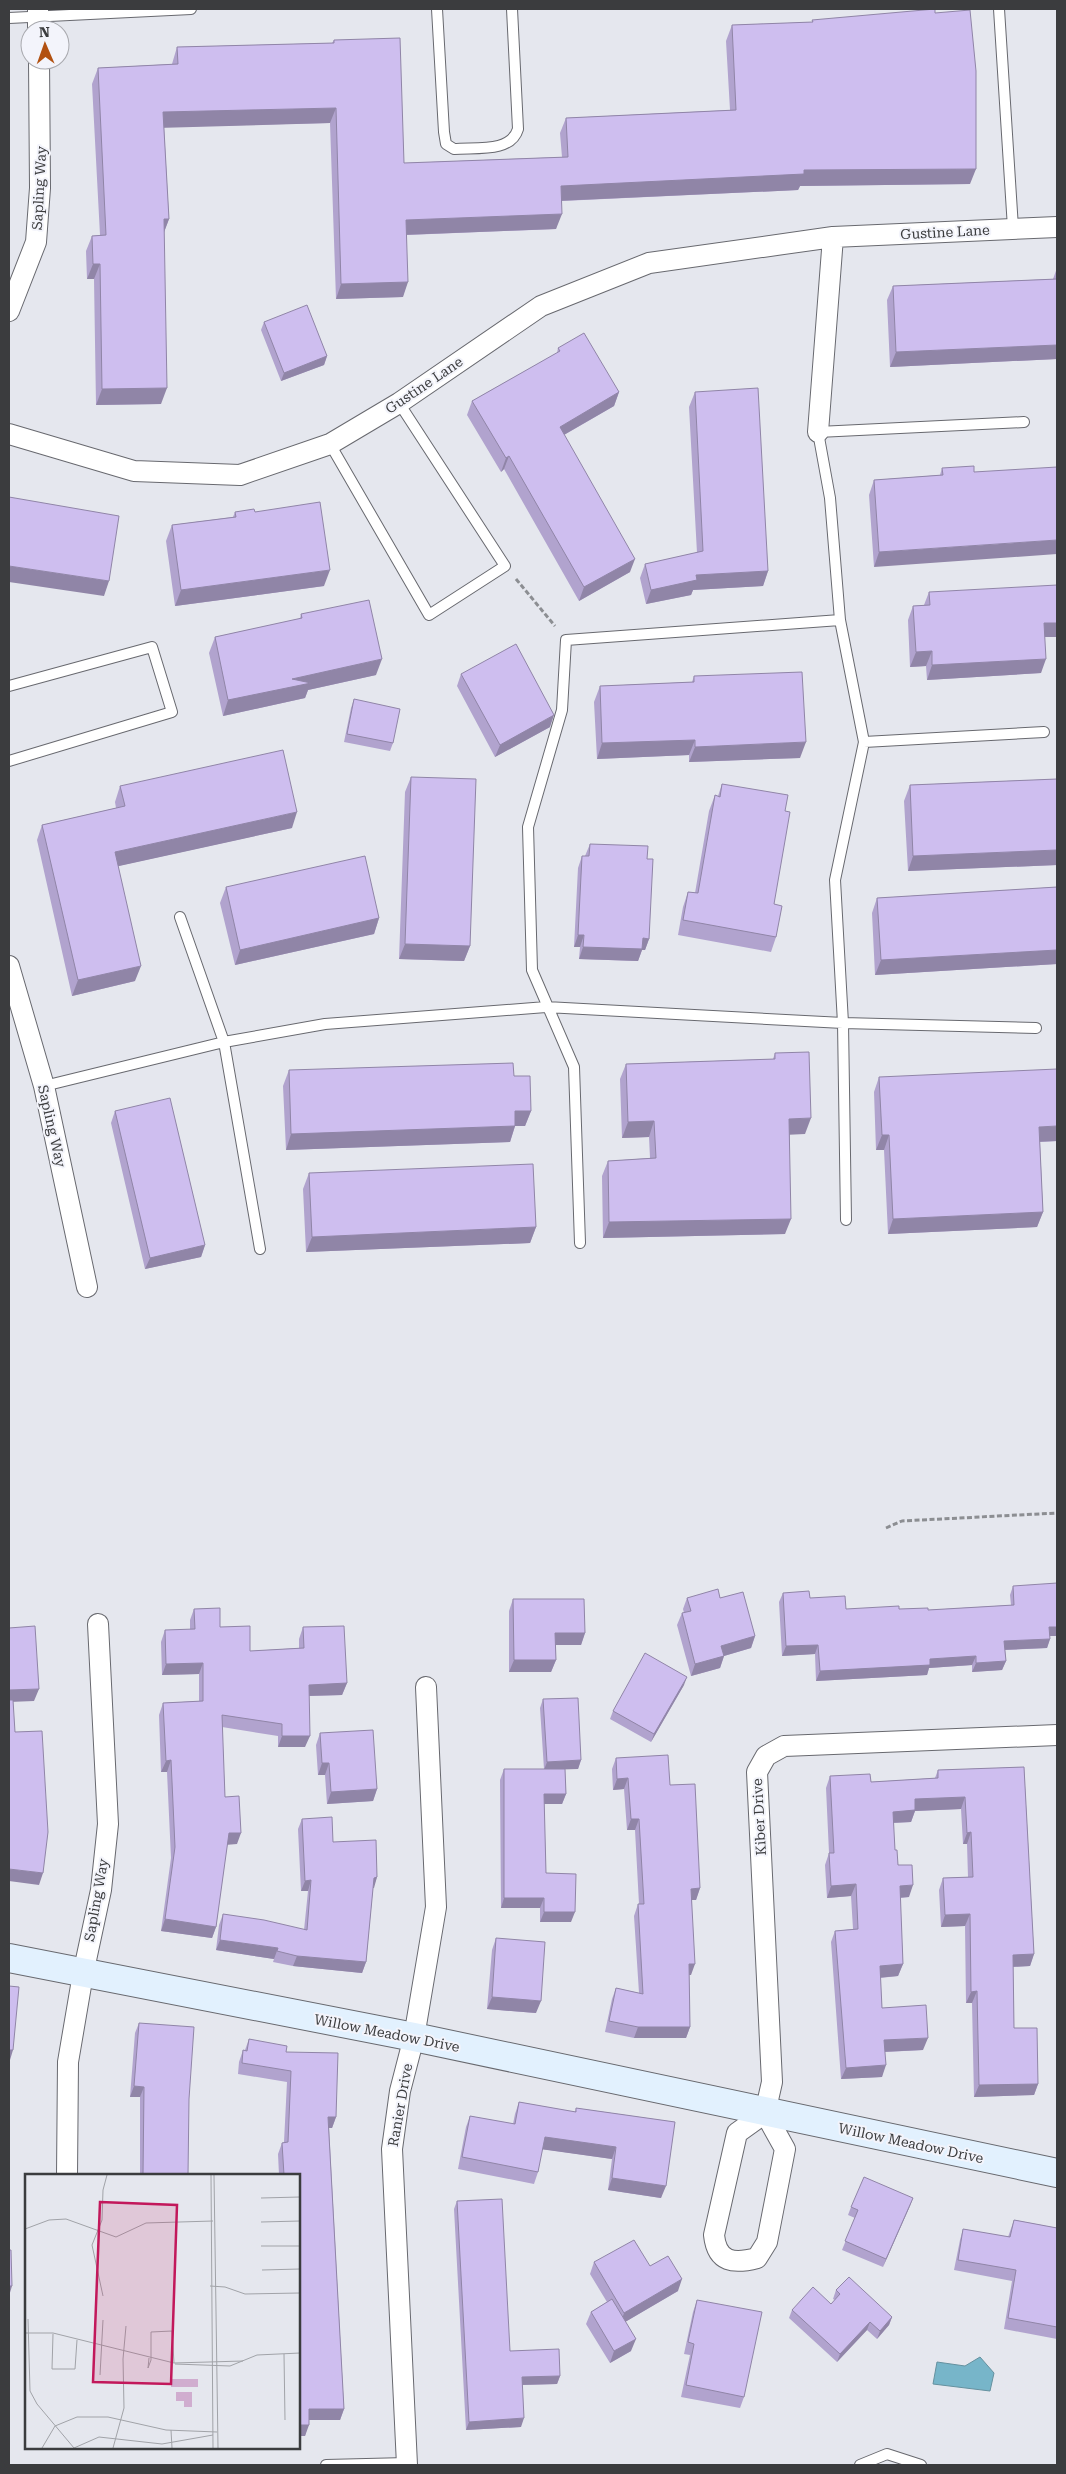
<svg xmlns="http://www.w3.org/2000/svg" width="1066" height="2474" font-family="'Roboto Serif',serif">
<rect width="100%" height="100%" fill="#e5e7ee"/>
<path fill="#77b5c9" stroke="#65919f" d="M980 2357 994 2373 990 2391 933 2384 937 2362 965 2366Z"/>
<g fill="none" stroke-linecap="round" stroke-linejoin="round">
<defs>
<path id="lane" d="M437 9 444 132 446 144 454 149C475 147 511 153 518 129L512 9
M999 9 1013 228
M9 18 191 9
M330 444 429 615 505 566 399 403
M9 686 152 647 172 712 9 761
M864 742 1044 732
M180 917 224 1042 260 1249
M44 1086 224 1042 325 1024 546 1007 843 1023 1036 1028
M846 1220 843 1023 835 880 864 742 840 620 830 498 818 432 1024 422
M580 1243 574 1067 532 970 528 827 562 710 566 640 840 620
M326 2465 407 2463
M860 2465 887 2454 921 2465"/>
<path id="street" d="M38 9V30
M9 311 36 242 40 188 39 60
M818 432 833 237
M9 434 134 471 240 475 330 444 399 403 541 306 649 263 833 237 1057 227
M9 966 44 1086 87 1287
M765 2113 772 2082 757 1772 766 1756 784 1746 1057 1735
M765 2113 785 2149 767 2242 757 2258C734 2264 717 2263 714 2235L737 2133Z
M67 2175 68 2062 83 1974 101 1890 108 1824 98 1624
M407 2465 392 2149 400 2091 414 2037 436 1907 426 1687"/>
<path id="secondary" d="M9 1958 414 2037 1057 2173"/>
</defs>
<use href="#lane" stroke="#68696f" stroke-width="12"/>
<use href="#street" stroke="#68696f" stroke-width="22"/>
<use href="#secondary" stroke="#68696f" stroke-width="30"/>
<path stroke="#8c8e92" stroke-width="3" stroke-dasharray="5 2.5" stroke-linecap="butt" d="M516 579 555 626
M886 1528 902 1521 1057 1513"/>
<use href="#lane" stroke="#fff" stroke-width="10"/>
<use href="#street" stroke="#fff" stroke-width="20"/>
<use href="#secondary" stroke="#e2f1fe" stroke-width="28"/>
</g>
<path fill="#b1a3ce" d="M812 20 970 184 800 186 798 190 562 201 556 229 407 235 403 297 336 299 330 123 164 127 169 219 164 232 161 404 96 405 94 279H87L86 251 92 236 100 235 92 84 98 68 172 64 177 47 332 43 334 40 404 163 562 157 560 133 566 118 730 110 726 41 732 25 812 22Z
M1057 268V363V359L890 367 887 300 893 286 1053 279Z
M264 322 327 356 324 365 281 381 261 330Z
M558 348 619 392 614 406 564 435 630 572 579 601 504 469 501 472 467 415 472 401 557 353Z
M695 392 768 571 763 586 693 590 691 595 646 604 640 578 645 564 697 553 689 407Z
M942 468 974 472 874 567 869 495 874 480 940 475Z
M235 512H255L324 586 175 606 166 541 172 525 233 517Z
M929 592 1045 637 1041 673 927 680 926 666 910 667 908 620 913 606 924 605Z
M301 614 376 675 308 690 305 698 223 716 209 653 215 637 300 619Z
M461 674 550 727 495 757 457 686Z
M694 676 800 758 689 762V755L597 759 594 702 600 686 692 682Z
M354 699 393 743 390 751 344 742 351 708Z
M411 777 470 946 464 961 399 959 405 792Z
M1057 779V865L908 871 904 801 910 785Z
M722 784 785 811 774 904 776 937 771 952 678 935 683 907 688 892 695 893 709 811 715 795 718 796Z
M120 786 292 828 118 866 135 981 72 996 37 840 42 825 116 808 115 802Z
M590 844 647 859 649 939 645 950H642L638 961 579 959 580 947H574L578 868 582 856H585Z
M226 887 379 918 374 934 235 965 220 903Z
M1057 887V964L875 975 872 913 877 898Z
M775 1053 805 1134H790L785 1234 603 1238 602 1176 608 1161 650 1158 649 1137 622 1138 620 1079 626 1064 773 1059Z
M289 1070 514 1076 531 1111 525 1126H515L510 1142 286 1150 283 1086Z
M879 1077 1057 1141 1040 1142 1043 1212 1037 1227 888 1234 884 1150H876L874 1092Z
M115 1111 205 1245 201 1257 145 1269 111 1123Z
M309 1173 536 1227 530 1243 306 1252 303 1189Z
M1013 1586 1050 1636V1639L1047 1648 1005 1650 1006 1661 1002 1670 972 1672V1665L929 1668 927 1675 816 1681 815 1654 782 1656 779 1602 783 1593 810 1598 846 1609 928 1610 1011 1605 1010 1595Z
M687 1598H720L755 1636 751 1648 724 1656 720 1668 691 1676 677 1625 682 1613H684L683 1609Z
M513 1599 585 1633 581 1645H556V1660L551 1672H509V1611Z
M194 1609 220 1627 250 1651 299 1648V1639L303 1627 347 1683 342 1695 309 1696 305 1747H278V1736L222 1727 225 1797 237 1844H227L216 1927 212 1938 161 1931 171 1858 167 1772H161L159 1715 163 1703 199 1701V1674L162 1675 161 1642 165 1630H190V1620Z
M684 1685 651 1742 610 1719 613 1711Z
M543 1699 581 1760 578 1769H565L566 1794 562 1804H544L546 1873 571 1922H540V1908H501L500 1780 504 1769H544L540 1708Z
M320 1733 377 1789 373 1801 327 1804 325 1775H318L316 1745Z
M616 1758 670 1785 700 1888 696 1900H692L691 1975H689L690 2027 686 2038H634L605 2032 612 1999 616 1988 639 1993 634 1916 638 1904H639L635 1830H627L624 1789 613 1790 612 1769Z
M1024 1767 1034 1954 1030 1966 1013 1967 1014 2028 1038 2084 1034 2095 974 2097 972 2003H966L965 1926 941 1927 939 1890 943 1878 968 1877 967 1844H963L961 1809 915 1811 911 1822 893 1823 895 1850 898 1865 909 1897 900 1898 903 1964 898 1976 880 1978 882 2008 923 2050 885 2052 882 2077 841 2079 831 1942 835 1931 853 1929 851 1896 827 1898 825 1865 829 1853 826 1788 830 1776 871 1782 935 1778 938 1770Z
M302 1819 377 1877 373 1888 366 1962 362 1973 293 1966 273 1962 274 1959 216 1950 219 1925 223 1914 304 1930 308 1891H301L298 1829Z
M496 1938 536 2013 487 2009 492 1950Z
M139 2023 188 2175H140V2097H130L135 2033Z
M249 2039 286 2052 336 2117 332 2128H329L344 2409 340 2420H309L305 2436H299V2175H279L278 2154 282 2143 284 2142 287 2082 238 2074 239 2062 243 2050H245Z
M519 2102 575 2112 576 2108 675 2122 661 2198 608 2190 612 2159 542 2149 538 2172 534 2184 458 2169 466 2127 470 2116 513 2124 515 2114Z
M913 2198 883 2267 842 2250 855 2218 848 2215 851 2207Z
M457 2201 510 2351 560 2376 557 2384 522 2385 521 2427 466 2430 454 2209Z
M1014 2220 1057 2228V2339L1004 2329 1012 2281 954 2270 960 2240 963 2229 1008 2237Z
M594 2262 650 2266 678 2291 625 2322 631 2351 610 2363 586 2324 591 2312 607 2302 590 2274Z
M836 2290 892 2317 889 2325 877 2339 867 2330 837 2362 789 2318 792 2310 831 2304 835 2300 833 2299Z
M697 2300 744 2397 740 2408 681 2397 690 2355 684 2354 693 2312Z"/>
<path fill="#9085a7" d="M336 108 330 123 157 128 163 112Z
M976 169 970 184 800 186 798 190 556 201 561 186 804 170Z
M562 214 556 229 401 235 406 220Z
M164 219H169L163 235Z
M93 264H100L94 279H87Z
M408 282 403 297 336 299 341 284Z
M1057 345V359L890 367 896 352Z
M327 356 324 365 281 381 284 373Z
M167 388 161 404 96 405 102 389Z
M619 392 614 406 555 440 560 427Z
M509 456 504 469 501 472 506 458Z
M1057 540V554L874 567 879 552Z
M635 559 630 572 579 601 584 587Z
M9 566 109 581 104 596 9 582Z
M330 570 324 586 175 606 181 590Z
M768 571 763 586 693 590 691 595 646 604 651 590 696 575Z
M1044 623H1057V637H1039Z
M932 651 926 666 910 667 916 652Z
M382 659 376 675 308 690 305 698 223 716 228 700 292 679Z
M1046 659 1041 673 927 680 932 665Z
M554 715 550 727 495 757 500 745Z
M695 740 689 755 597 759 602 743Z
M806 742 800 758 689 762 695 747Z
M297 812 292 828 110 868 115 852Z
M1057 850V865L908 871 913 856Z
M379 918 374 934 235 965 240 950Z
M578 935H584L580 947H574Z
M643 938 649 939 645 950H642L638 961 579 959 583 947Z
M405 944 470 946 464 961 399 959Z
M1057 950V964L875 975 881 960Z
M141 966 135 981 72 996 78 980Z
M515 1111H531L525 1126H515L510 1142 286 1150 291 1134Z
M811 1118 805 1134 784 1135 789 1119Z
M654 1121 649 1137 622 1138 628 1122Z
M1057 1126V1141L1033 1142 1039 1127Z
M882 1135H889L884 1150H876Z
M1043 1212 1037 1227 888 1234 893 1219Z
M791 1219 785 1234 603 1238 609 1222Z
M536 1227 530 1243 306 1252 312 1237Z
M205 1245 201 1257 145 1269 150 1258Z
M1049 1627H1057V1636H1046Z
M555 1633H585L581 1645H551Z
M755 1636 751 1648 717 1658 721 1646Z
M1050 1639 1047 1648 1001 1650 1004 1641Z
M818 1645 815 1654 782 1656 786 1646Z
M724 1656 720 1668 691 1676 695 1664Z
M976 1656 972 1665 929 1668 927 1675 816 1681 820 1671 930 1659Z
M514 1660H556L551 1672H509Z
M1006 1661 1002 1670 972 1672 976 1663Z
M203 1663 199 1674 162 1675 166 1664Z
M687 1677 684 1685 651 1742 654 1734Z
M347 1683 342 1695 305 1696 309 1685Z
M39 1689 34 1701 9 1702V1690Z
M282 1736H310L305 1747H278Z
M171 1760 167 1772H161L166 1761Z
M581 1760 578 1769 544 1770 547 1762Z
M322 1763H329L325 1775H318Z
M628 1778 624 1789 613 1790 617 1779Z
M377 1789 373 1801 327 1804 331 1792Z
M544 1794H566L562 1804H541Z
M965 1797 961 1809 915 1811 911 1822 888 1823 893 1812 915 1799Z
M631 1819H639L635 1830H627Z
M971 1832 967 1844H963L967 1833Z
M229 1833H241L237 1844 225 1845Z
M9 1869 43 1873 39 1885 9 1881Z
M377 1877 374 1888H370L374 1878Z
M311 1880 308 1891H301L305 1881Z
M856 1884 851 1896 827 1898 831 1886Z
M913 1885 909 1897 895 1898 900 1886Z
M700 1888 696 1900H687L691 1889Z
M504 1898H544L540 1908H501Z
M544 1912H575L571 1922H540Z
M970 1914 965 1926 941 1927 945 1915Z
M165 1919 216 1927 212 1938 161 1931Z
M220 1940 278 1948 274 1959 216 1950Z
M1034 1954 1030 1966 1009 1967 1013 1955Z
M297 1956 366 1962 362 1973 293 1966Z
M689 1964H695L691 1975H685Z
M903 1964 898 1976 876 1978 880 1966Z
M977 1991 972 2003H966L971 1992Z
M492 1997 541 2001 536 2013 487 2009Z
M638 2027H690L686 2038H634Z
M928 2038 923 2050 880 2052 884 2040Z
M9 2050H13L10 2060H9Z
M886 2065 882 2077 841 2079 846 2068Z
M1038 2084 1034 2095 974 2097 979 2085Z
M134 2086 144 2087 140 2097H130Z
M328 2117H336L332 2128H324Z
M545 2137 616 2147 612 2159 540 2149Z
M612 2178 666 2186 661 2198 608 2190Z
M913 2198 910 2206 883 2267 886 2259Z
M682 2279 678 2291 620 2325 624 2313Z
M9 2286H12L9 2296Z
M892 2317 889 2325 877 2339 880 2331Z
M870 2322 867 2330 837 2362 840 2354Z
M636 2339 631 2351 610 2363 614 2351Z
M560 2376 557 2384 519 2385 522 2377Z
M309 2409H344L340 2420H305Z
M524 2418 521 2427 466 2430 469 2422Z
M299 2425H309L305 2436H299Z"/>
<path fill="#cebeef" stroke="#9085a7" d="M935 9V13L970 10 976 71V169L804 170V174L561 186 562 214 406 220 408 282 341 284 336 108 163 112 169 219H164L167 388 102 389 100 264H93L92 236 106 235 98 68 178 64 177 47 334 43V40L400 38 404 163 568 157 566 118 736 110 732 25 813 22 812 20Z
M1057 279V345L896 352 893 286Z
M307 305 327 356 284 373 264 322Z
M584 333 619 392 560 427 635 559 584 587 509 456 506 458 472 401 560 351 558 348Z
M758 388 768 571 696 575 697 580 651 590 645 564 703 551 695 392Z
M974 466V472L1057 467V540L879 552 874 480 943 475 942 468Z
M9 497 119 516 109 581 9 566Z
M320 502 330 570 181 590 172 525 236 517 235 512 254 509 255 512Z
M1057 585V623H1044L1046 659 932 665V651L916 652 913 606 930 605 929 592Z
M369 600 382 659 292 679 311 683 228 700 215 637 302 618 301 614Z
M516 644 554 715 500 745 461 674Z
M802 672 806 742 695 747V740L602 743 600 686 694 682V676Z
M354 699 400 709 393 743 347 734Z
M283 750 297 812 115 852 141 966 78 980 42 825 125 806 120 786Z
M411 777 476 779 470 946 405 944Z
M1057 779V850L913 856 910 785Z
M722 784 788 795 785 811 790 812 774 904 782 906 776 937 683 920 688 892 698 893 715 795 720 797Z
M590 844 648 846 647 859H653L649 939 643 938 642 949 583 947 584 935H578L582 856H589Z
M365 856 379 918 240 950 226 887Z
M1057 887V950L881 960 877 898Z
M809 1052 811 1118 789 1119 791 1219 609 1222 608 1161 656 1158 654 1121 628 1122 626 1064 775 1059V1053Z
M513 1063 514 1076H530L531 1111H515V1126L291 1134 289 1070Z
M1057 1069V1126L1039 1127 1043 1212 893 1219 889 1135H882L879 1077Z
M170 1098 205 1245 150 1258 115 1111Z
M533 1164 536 1227 312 1237 309 1173Z
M1057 1583V1627H1049L1050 1639 1004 1641 1006 1661 976 1663V1656L930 1659V1665L820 1671 818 1645 786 1646 783 1593 809 1591 810 1598 845 1596 846 1609 899 1606V1609L928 1608V1610L1014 1605 1013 1586Z
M718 1589 720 1598 743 1592 755 1636 721 1646 724 1656 695 1664 682 1613 691 1611 687 1598Z
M513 1599H584L585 1633H555L556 1660H514Z
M220 1608V1627L250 1626V1651L304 1648 303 1627 344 1626 347 1683 309 1685 310 1736H282V1724L222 1715 225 1797 239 1796 241 1833H229L216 1927 165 1919 175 1847 171 1760 166 1761 163 1703 203 1701V1663L166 1664 165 1630 195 1629 194 1609Z
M35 1626 39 1689 9 1690V1628Z
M645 1653 687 1677 654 1734 613 1711Z
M578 1698 581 1760 547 1762 543 1699Z
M9 1700H13L15 1732 42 1731 48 1832 43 1873 9 1869Z
M373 1730 377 1789 331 1792 329 1763H322L320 1733Z
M668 1755 670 1785 695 1784 700 1888 691 1889 695 1964H689L690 2027H638L609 2021 616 1988 643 1994 638 1904H644L639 1819H631L628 1778 617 1779 616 1758Z
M1024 1767 1034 1954 1013 1955 1014 2028H1037L1038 2084 979 2085 977 1991 971 1992 970 1914 945 1915 943 1878 973 1877 971 1832 967 1833 965 1797 915 1799V1810L893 1812 895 1850H897L898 1865H912L913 1885 900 1886 903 1964 880 1966 882 2008 926 2005 928 2038 884 2040 886 2065 846 2068 835 1931 858 1929 856 1884 831 1886 829 1853H834L830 1776 870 1774 871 1782 938 1778V1770Z
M504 1769H565L566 1794H544L546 1873 576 1874 575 1912H544V1898H504Z
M332 1817 333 1842 376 1840 377 1877 374 1878 366 1962 297 1956 277 1951 278 1948 220 1940 223 1914 264 1920 307 1930 311 1880 305 1881 302 1819Z
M496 1938 545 1942 541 2001 492 1997Z
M9 1986 19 1987 13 2050H9Z
M139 2023 194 2027 189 2099 188 2175H143L144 2087 134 2086Z
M249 2039 287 2046 286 2052 338 2053 336 2117H328L344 2409H309V2425H299V2175H284L282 2143 288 2142 291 2071 242 2063 243 2050 247 2051Z
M519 2102 576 2112V2108L675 2122 666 2186 612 2178 616 2147 545 2137 538 2172 462 2157 470 2116 515 2124Z
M864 2177 913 2198 886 2259 845 2241 858 2210 851 2207Z
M502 2199 510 2351 559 2349 560 2376 522 2377 524 2418 469 2422 457 2201Z
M1014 2220 1057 2228V2327L1008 2318 1016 2270 958 2260 963 2229 1010 2237Z
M634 2240 650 2266 668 2256 682 2279 624 2313 594 2262Z
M9 2250H11L12 2286H9Z
M849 2277 892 2317 880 2331 870 2322 840 2354 792 2310 813 2287 831 2304 840 2294 836 2290Z
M612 2299 636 2339 614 2351 591 2312Z
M697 2300 762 2312 744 2397 686 2385 694 2344 688 2342Z"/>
<g text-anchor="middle" stroke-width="4" stroke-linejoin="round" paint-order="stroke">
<g font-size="14" fill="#3b3c3e" stroke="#f3f4fb">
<text transform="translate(39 188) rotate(-87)" y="5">Sapling Way</text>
<text transform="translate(945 232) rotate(-3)" y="5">Gustine Lane</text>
<text transform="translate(424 385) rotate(-34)" y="5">Gustine Lane</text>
<text transform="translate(52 1126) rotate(77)" y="5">Sapling Way</text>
<text transform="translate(759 1817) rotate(-93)" y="5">Kiber Drive</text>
<text transform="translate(96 1900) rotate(-80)" y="5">Sapling Way</text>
<text transform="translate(387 2033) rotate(11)" y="5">Willow Meadow Drive</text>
<text transform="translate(400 2105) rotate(-80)" y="5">Ranier Drive</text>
<text transform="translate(911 2143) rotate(12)" y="5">Willow Meadow Drive</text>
</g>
</g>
<g transform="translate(25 2174)">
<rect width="275" height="275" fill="#e5e7ee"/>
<path d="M146 205H173V213H146ZM151 218H167V233H159V227H151Z" fill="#d0adcf"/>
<path fill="none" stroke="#a1a3a8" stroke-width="1" d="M186 1 188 274M189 1 193 274M236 24 275 23M236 48 275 47M0 55 24 46 41 45 91 63 121 49 188 47M236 72H275M237 96 275 95M185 112 200 113 220 120 275 119M78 122 67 71 77 46 78 16 82 1M3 145 5 217 12 230 49 274M0 159H28L149 189 218 187M28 160 27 195H50L52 166M259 180 260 246M124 184 123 194 126 186V158L147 157 149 189M150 190 205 192 232 181 275 179M75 201 78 146M146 256 147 274M17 274 30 252 52 243H83L141 256 192 258M49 274 74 263 137 270 188 261M88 274 99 234 98 185 101 152"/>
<path fill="#c2185b" fill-opacity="0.15" stroke="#c2185b" stroke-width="2.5" d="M75 28 152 31 146 210 68 208Z"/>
<rect width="275" height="275" fill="none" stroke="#3b3c3e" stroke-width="2.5"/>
</g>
<rect width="1066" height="2474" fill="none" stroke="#3b3c3e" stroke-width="20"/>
<g transform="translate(45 45) rotate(358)"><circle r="24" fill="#f3f4fb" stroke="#a9aaaf"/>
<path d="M0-4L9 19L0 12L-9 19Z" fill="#b25111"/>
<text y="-8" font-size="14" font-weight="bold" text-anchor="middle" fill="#3b3c3e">N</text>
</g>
</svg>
